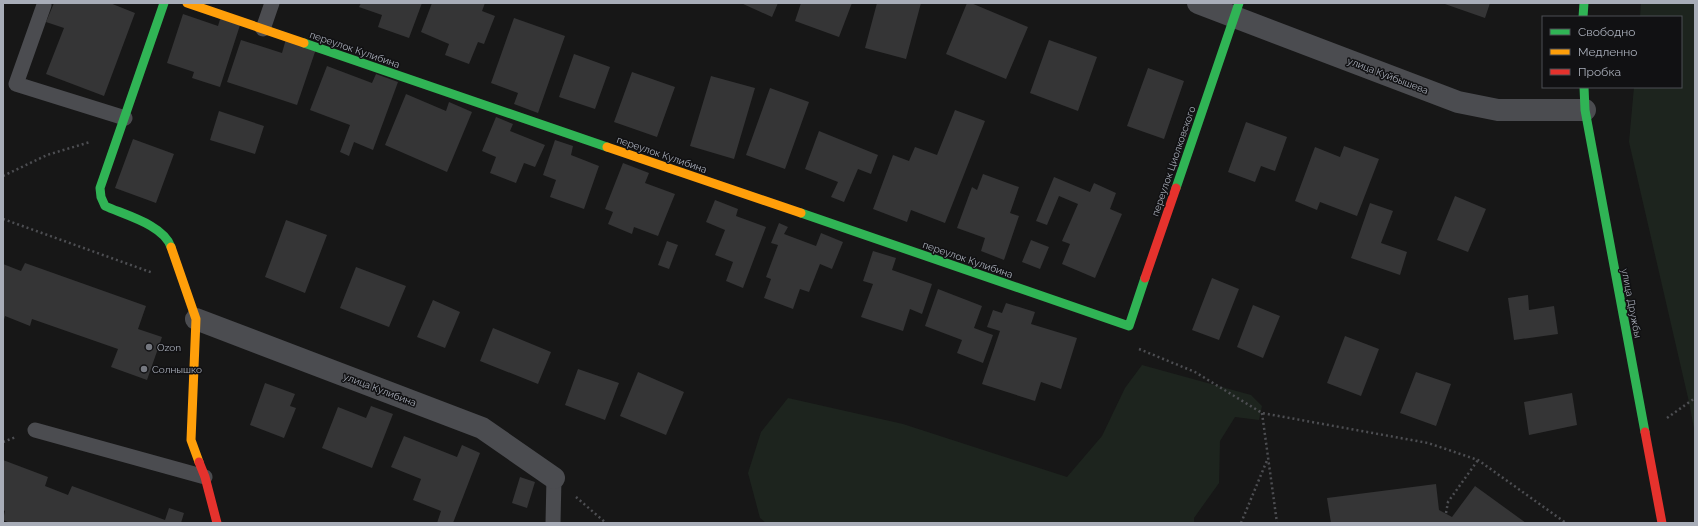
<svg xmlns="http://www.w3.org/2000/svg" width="1698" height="526" font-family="Raleway,sans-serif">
<rect width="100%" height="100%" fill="#171717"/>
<path fill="#1d241e" d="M1641 3H1695V434L1689 402 1629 142 1634 87H1681V17H1640Z
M1142 365 1251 395 1262 406 1259 420 1235 417 1220 441 1219 483 1194 518V523H766L760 518 748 473 761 432 788 398 903 424 1067 477 1102 436 1125 388Z"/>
<path fill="#353536" d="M54 3H110L135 13 104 96 46 74 64 28 46 22Z
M361 3H422L409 38 378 27 382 15 359 7Z
M432 3H485L482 11 495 16 484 44 478 42 469 64 445 55 449 44 421 32Z
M741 3H778L772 17Z
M801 3H852L839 37 795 21Z
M877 3H921L906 59 865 48Z
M967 3H971L1028 27 1006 79 946 54Z
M1442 3H1490L1485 18Z
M183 14 218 26 221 16 241 22 220 87 192 78 194 72 167 63Z
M514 18 565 36 538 113 514 104 518 93 491 83Z
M286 39 316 49 297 105 227 82 241 40 282 53Z
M1049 40 1097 57 1078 111 1030 93Z
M574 54 610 67 595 109 559 97Z
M327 66 372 83 376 74 398 82 373 150 354 142 349 156 340 152 350 125 310 110Z
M1148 68 1184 81 1164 139 1127 126Z
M632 72 675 87 657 137 614 122Z
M711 76 755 88 734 159 690 146Z
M770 88 809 102 785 169 746 155Z
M406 94 446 111 449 102 472 112 447 172 385 145Z
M955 110 985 121 945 223 911 210 907 222 873 209 893 155 909 161 915 147 937 155Z
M219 111 264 126 255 154 210 140Z
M496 117 513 124 510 131 545 145 535 167 524 163 516 183 490 173 496 157 482 151Z
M1246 122 1287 137 1275 171 1261 166 1255 182 1228 172Z
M819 131 878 155 871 174 858 169 844 202 831 197 838 182 805 169Z
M133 139 174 154 156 203 115 188Z
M555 140 573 146 571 155 599 166 584 209 550 197 556 180 543 175Z
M1344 146 1379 159 1357 216 1320 202 1317 210 1295 201 1315 147 1340 157Z
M623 163 649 173 645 183 675 194 658 236 634 227 632 234 608 224 613 212 605 209Z
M983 174 1019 187 1010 213 1019 216 1004 260 981 251 985 238 957 228 972 187 977 190Z
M1054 177 1090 192 1094 183 1116 193 1110 209 1122 214 1095 278 1062 264 1070 244 1062 241 1078 204 1059 196 1047 225 1036 221Z
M1455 196 1486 209 1468 252 1437 240Z
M715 200 738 209 736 216 766 227 743 288 726 281 733 262 715 255 725 230 706 222Z
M1370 203 1393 211 1381 243 1407 252 1400 275 1351 258Z
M286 220 327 235 305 293 265 277Z
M779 223 788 227 784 234 816 246 821 233 843 242 832 269 820 264 809 292 800 289 793 309 764 298 771 279 766 277 778 245 771 243Z
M1031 240 1049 247 1040 269 1022 262Z
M667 241 678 245 669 269 658 265Z
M873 251 896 258 892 270 932 284 922 314 910 309 903 331 861 317 873 284 863 281Z
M25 263 146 306 138 329 162 337 147 380 111 367 118 349 32 319 30 326 5 316 3 323V264L21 271Z
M356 267 406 286 389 327 340 308Z
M1212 278 1239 289 1219 340 1192 330Z
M938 289 982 306 974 328 993 335 983 363 957 353 962 340 925 326Z
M1528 295 1529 310 1554 306 1558 334 1514 340 1508 298Z
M433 300 460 312 445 348 417 337Z
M1006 303 1035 312 1031 324 1077 338 1061 389 1041 382 1035 401 982 384 1000 331 987 327 993 310 1002 313Z
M1253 305 1280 316 1263 358 1237 347Z
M493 328 551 352 538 384 480 361Z
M1345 336 1379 349 1361 396 1327 383Z
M578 369 619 383 605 420 565 405Z
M638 372 684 392 666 435 620 416Z
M1416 372 1451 384 1436 426 1400 413Z
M265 383 295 394 290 406 296 408 284 438 250 425Z
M1572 393 1577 425 1529 435 1524 402Z
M371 406 393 414 372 468 322 448 338 407 366 418Z
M404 436 457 457 462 445 480 453 453 523H437L441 511 413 500 421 479 391 467Z
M3 460 48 477 45 486 68 495 72 486 165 520 169 508 184 513 181 523H10L3 520 5 511 3 510Z
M520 477 535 482 527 508 512 503Z
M1436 484 1439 510 1452 517 1475 486 1526 523H1331L1327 498Z"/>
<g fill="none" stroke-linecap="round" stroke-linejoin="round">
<path stroke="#4d4e52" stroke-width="2.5" stroke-dasharray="2 3" stroke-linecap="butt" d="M3 176 47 155 90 142
M3 219 153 273
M1139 349 1195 372 1262 413 1428 443 1478 460 1566 523
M1262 413 1277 523
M1667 418 1695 398
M3 442 16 437
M576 497 606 523
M1446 513 1448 502 1478 460
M1241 523 1268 458"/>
<path stroke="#4b4c50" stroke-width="15" d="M44 5 16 84 125 118
M263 29 272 3
M35 430 205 477
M553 523 554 478"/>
<path stroke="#4b4c50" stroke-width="22" d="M1198 3 1458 102 1498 110H1585
M196 319 482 428 554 478"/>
<path stroke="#30b455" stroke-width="9" d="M164 3 100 188 101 197 105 206C125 215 164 225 171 247
M1583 17 1584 3
M304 43 607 147
M1584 87 1585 110 1645 432
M1176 188 1239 3
M801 213 1129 326 1145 278"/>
<path stroke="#ff9f0a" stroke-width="9" d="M187 3 304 43
M607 147 801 213
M171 247 196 319 191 440 199 462"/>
<path stroke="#e5322d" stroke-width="9" d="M1145 278 1176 188
M1645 432 1662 523
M199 462 205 477 217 523"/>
</g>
<g fill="#757880" stroke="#111113" stroke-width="1.5">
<circle cx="149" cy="347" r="4"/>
<circle cx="144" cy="369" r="4"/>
</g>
<g text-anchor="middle" stroke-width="3" stroke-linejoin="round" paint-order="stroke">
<g font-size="10" fill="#a8adb8" stroke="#111113">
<text transform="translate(355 49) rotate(19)" y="4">переулок Кулибина</text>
<text transform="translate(1388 75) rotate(21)" y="4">улица Куйбышева</text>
<text transform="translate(662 154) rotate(19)" y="4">переулок Кулибина</text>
<text transform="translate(1173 161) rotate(-71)" y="4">переулок Циолковского</text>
<text transform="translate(968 259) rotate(19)" y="4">переулок Кулибина</text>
<text transform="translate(1632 303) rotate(79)" y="4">улица Дружбы</text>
<text transform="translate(380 389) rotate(21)" y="4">улица Кулибина</text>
</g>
<g font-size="10" fill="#a8adb8" stroke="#111113" text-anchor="start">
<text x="157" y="351">Ozon</text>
<text x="152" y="373">Солнышко</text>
</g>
</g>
<rect width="1698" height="526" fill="none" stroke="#a8adb8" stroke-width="8"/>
<rect x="1542" y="16" width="140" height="72" fill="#111113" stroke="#4d4f55"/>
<rect x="1550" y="29" width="20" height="6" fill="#30b455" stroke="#4d4f55"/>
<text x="1578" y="36" font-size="12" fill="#a8adb8">Свободно</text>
<rect x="1550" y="49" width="20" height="6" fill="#ff9f0a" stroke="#4d4f55"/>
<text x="1578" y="56" font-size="12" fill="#a8adb8">Медленно</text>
<rect x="1550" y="69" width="20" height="6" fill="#e5322d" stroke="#4d4f55"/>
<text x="1578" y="76" font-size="12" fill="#a8adb8">Пробка</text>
</svg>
